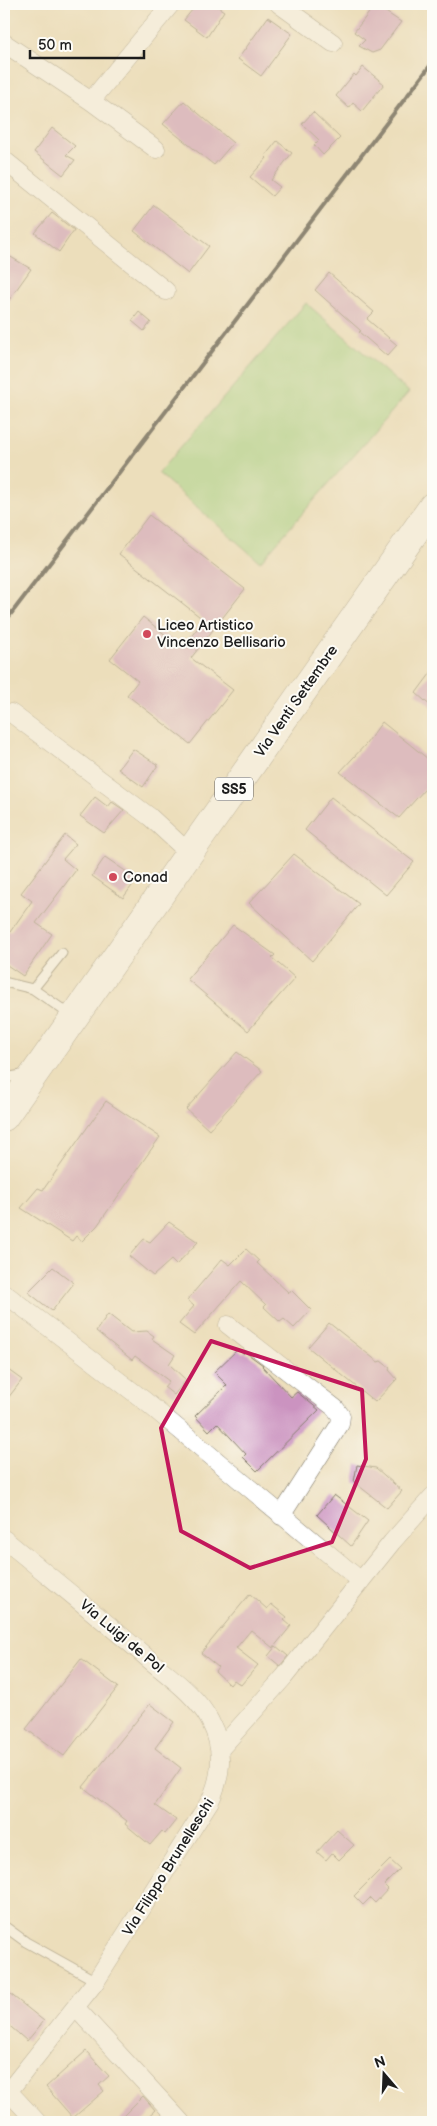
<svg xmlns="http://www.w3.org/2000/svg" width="437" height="2126" font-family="'Balsamiq Sans',sans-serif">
<rect width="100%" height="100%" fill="#fdfcf7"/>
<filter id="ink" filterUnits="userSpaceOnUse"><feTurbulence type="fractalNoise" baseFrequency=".02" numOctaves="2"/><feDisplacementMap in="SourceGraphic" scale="10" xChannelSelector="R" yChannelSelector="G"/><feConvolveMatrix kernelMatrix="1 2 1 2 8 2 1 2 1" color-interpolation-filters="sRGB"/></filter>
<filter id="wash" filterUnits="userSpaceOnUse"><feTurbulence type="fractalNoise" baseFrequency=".0096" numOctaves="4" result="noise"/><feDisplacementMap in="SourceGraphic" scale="20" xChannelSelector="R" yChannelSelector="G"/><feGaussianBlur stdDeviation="1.12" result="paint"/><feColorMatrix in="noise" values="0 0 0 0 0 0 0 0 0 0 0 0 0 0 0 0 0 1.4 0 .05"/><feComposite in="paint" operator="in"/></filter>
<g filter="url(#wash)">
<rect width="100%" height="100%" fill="#ecdebb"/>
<path fill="#9cd384" stroke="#5c7850" d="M306 303 409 392 260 562 158 473Z"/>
<g id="blocks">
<path fill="#cb93c0" d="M197 4H213L224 11 207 37 184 20Z
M375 5 401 22 380 50 372 53 359 46 365 40 354 32Z
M268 17 292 34 261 76 238 59Z
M363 67 384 84 362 111 353 103 349 108 336 96 354 74 356 76Z
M184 101 233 143 214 165 163 124Z
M313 112 340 138 323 155 314 145 319 140 302 124Z
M52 128 75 146 66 155 75 160 63 175 34 152Z
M277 141 292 153 271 180 280 187 272 196 250 177 267 158 265 156Z
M154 205 209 246 188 274 134 231Z
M52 213 74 230 59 252 35 233Z
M4 253 31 269 4 307Z
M329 273 374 312 367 319 397 345 387 356 359 332 361 331 315 290Z
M139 312 151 322 144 331 132 321Z
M149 515 245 589 191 658 233 690 190 744 127 695 138 681 110 659 143 617 182 648 204 620 119 554Z
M433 670V708L416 693Z
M382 722 433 763V780L399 818 340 772 366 744Z
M133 749 158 765 143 787 118 769Z
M95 797 108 807 112 802 124 810 104 833 80 816Z
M331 797 414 862 386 895 305 830Z
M65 835 76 844 63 859 76 870 36 923 52 934 23 976 4 963V928L10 932 32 901 21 893Z
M294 854 359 904 312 961 249 903Z
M105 857 137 879 123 898 92 876Z
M233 925 275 955 272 958 295 978 248 1031 187 979Z
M237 1052 262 1071 209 1130 186 1109Z
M106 1101 160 1137 97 1226 82 1241 76 1236 72 1241 21 1208 38 1188 43 1190Z
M169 1222 198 1242 176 1265 171 1260 153 1276 129 1256 144 1239 150 1242Z
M246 1249 259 1261 257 1263 289 1293 291 1290 311 1310 294 1328 284 1319 280 1322 264 1307 266 1305 241 1281 194 1335 179 1324 194 1306 187 1300 222 1259 230 1265Z
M53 1267 74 1283 52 1311 28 1292Z
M108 1314 131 1332 147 1331 154 1336 152 1339 175 1355 169 1364 186 1380 174 1395 164 1387 169 1381 135 1356 132 1360 96 1331Z
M329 1323 378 1362 381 1361 390 1368 389 1370 397 1379 375 1402 308 1347Z
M238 1349 243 1354 245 1352 263 1365 262 1366 291 1397 297 1392 319 1410 257 1471 243 1457 246 1454 217 1423 209 1431 195 1416 227 1385 214 1372Z
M4 1367 22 1380 4 1403Z
M357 1465 376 1468 402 1491 387 1508 354 1482Z
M334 1495 368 1521 351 1546 317 1515Z
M250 1594 267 1609 271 1604 287 1617 284 1620 291 1626 273 1648 251 1630 236 1648 258 1665 241 1685 234 1680 230 1685 215 1671 218 1667 201 1653Z
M276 1646 288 1656 280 1666 268 1656Z
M81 1659 118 1687 64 1756 26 1729Z
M150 1704 174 1722 155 1748 181 1768 155 1805 176 1820 165 1834 162 1831 150 1845 125 1824 127 1821 83 1787Z
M337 1830 354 1845 339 1860 332 1853 326 1860 317 1852Z
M390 1860 400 1869 384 1885 388 1889 375 1903 370 1898 363 1905 354 1896Z
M4 1989 44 2021 27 2041 4 2021Z
M86 2051 109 2076 99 2085 104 2091 73 2118 46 2087Z
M143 2096 155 2110 142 2122H117Z"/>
</g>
</g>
<g filter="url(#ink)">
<use href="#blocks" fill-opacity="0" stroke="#847d6c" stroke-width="1"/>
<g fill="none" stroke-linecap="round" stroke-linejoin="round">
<defs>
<path id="lane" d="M62 953 33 989 72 1016
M4 982 33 989
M4 1073 10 1077 28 1074
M4 1926 26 1942 96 1981"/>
<path id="street" d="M279 4 333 43
M4 43 91 101 156 149
M91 101 171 4
M4 160 166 291
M11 713 150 817 189 853
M4 1293 145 1401 361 1581
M228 1325 335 1408 341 1416 340 1424 281 1516
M4 1539C51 1578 99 1616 145 1656 167 1675 197 1695 210 1721 224 1748 223 1774 210 1801L96 1981 4 2097
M221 1748 284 1677 392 1542 433 1496
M76 2008 181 2122
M8 2091 37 2122"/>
<path id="primary" d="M4 1117 433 506"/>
</defs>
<use href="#lane" stroke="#847d6c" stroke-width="11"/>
<use href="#street" stroke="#847d6c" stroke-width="19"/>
<use href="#primary" stroke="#847d6c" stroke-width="29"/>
<use href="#lane" stroke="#fff" stroke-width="9"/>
<use href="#street" stroke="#fff" stroke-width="18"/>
<use href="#primary" stroke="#fff" stroke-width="28"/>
<path stroke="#1c1c1c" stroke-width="4" d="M4 623 433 62"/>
</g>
</g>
<path d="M0 0H437V2126H0ZM211 1341 362 1390 366 1459 332 1542 250 1568 181 1531 161 1428Z" fill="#ecdebb" fill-opacity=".55" fill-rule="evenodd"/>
<path fill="none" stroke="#c2185b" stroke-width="4" stroke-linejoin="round" d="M211 1341 362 1390 366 1459 332 1542 250 1568 181 1531 161 1428Z"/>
<g fill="#d1495b" stroke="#fdfcf7" stroke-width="2">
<circle cx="147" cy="634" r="5"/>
<circle cx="113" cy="877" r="5"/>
</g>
<g text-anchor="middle" stroke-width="4" stroke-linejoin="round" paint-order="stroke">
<rect fill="#fdfcf7" stroke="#605f5e" stroke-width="1" x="215" y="777.5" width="38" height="23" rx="4"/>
<g font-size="14" font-weight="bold" fill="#1c1c1c">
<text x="234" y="794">SS5</text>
</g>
<g font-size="15" fill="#1c1c1c" stroke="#fdfcf7" text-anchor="start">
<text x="157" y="630">Liceo Artistico<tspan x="157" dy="17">Vincenzo Bellisario</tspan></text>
<text x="123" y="882">Conad</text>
</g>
<g font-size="15" fill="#1c1c1c" stroke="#fdfcf7">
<text transform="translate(296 701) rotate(-55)" y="5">Via Venti Settembre</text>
<text transform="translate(122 1636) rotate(40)" y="5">Via Luigi de Pol</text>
<text transform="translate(168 1867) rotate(-58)" y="5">Via Filippo Brunelleschi</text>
</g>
</g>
<rect width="437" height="2126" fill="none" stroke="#fdfcf7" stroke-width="20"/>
<g transform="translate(384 2074) rotate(341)" stroke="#fdfcf7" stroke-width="4" paint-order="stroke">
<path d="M0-4L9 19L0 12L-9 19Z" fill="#1c1c1c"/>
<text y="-8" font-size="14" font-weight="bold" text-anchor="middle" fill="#1c1c1c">N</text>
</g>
<path d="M30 50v8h114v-8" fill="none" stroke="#1c1c1c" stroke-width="2.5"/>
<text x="38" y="50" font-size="15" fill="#1c1c1c" stroke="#fdfcf7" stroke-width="4" paint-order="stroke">50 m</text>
</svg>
